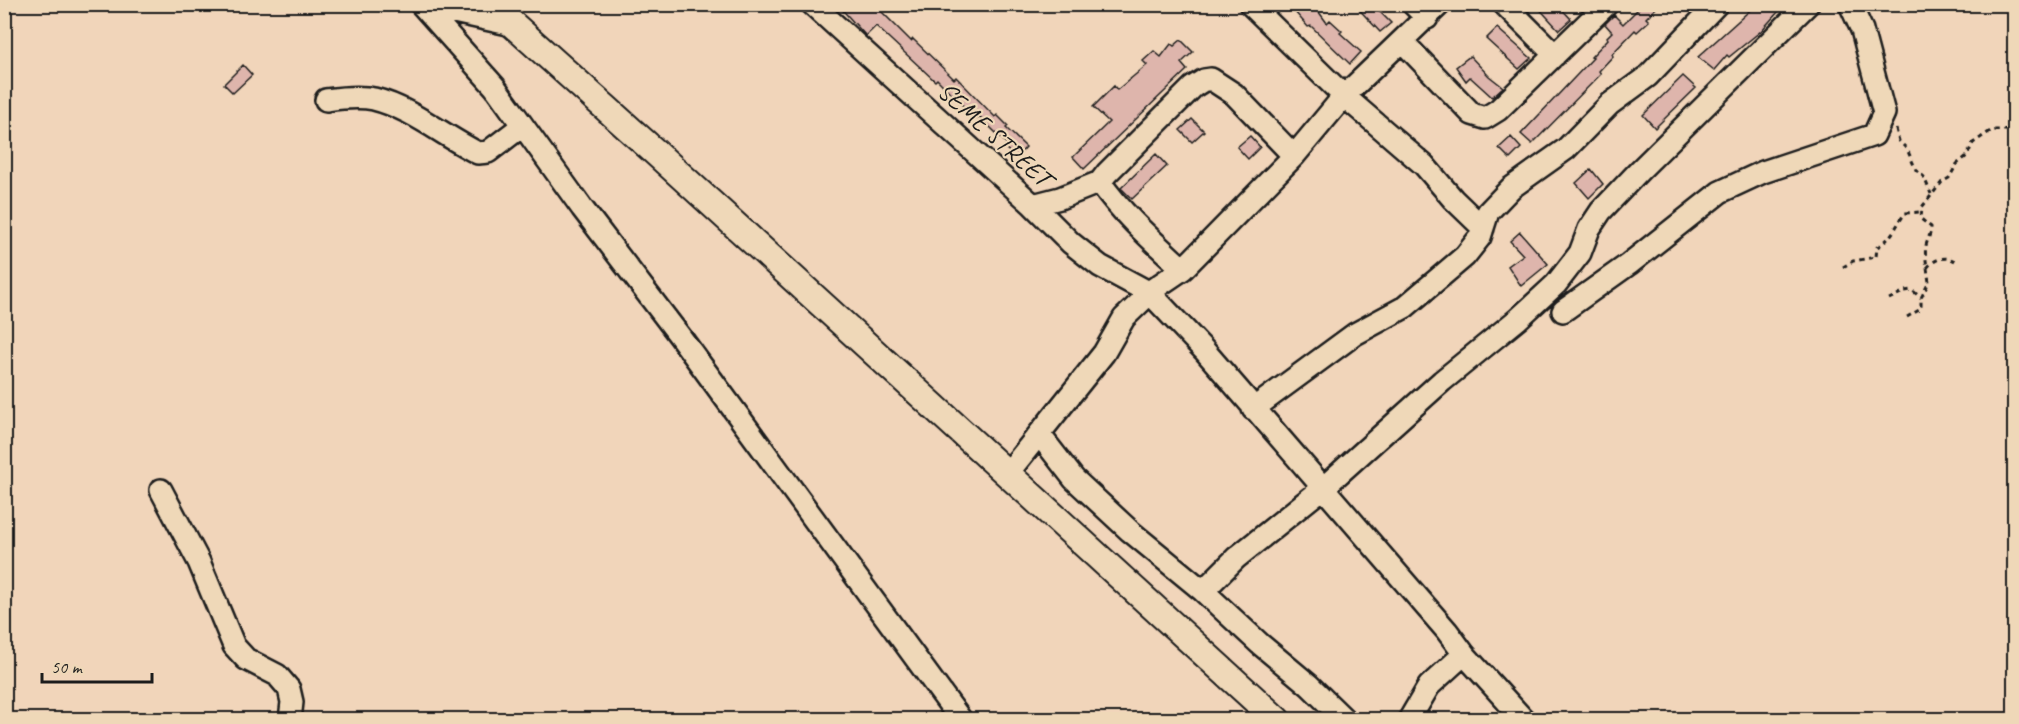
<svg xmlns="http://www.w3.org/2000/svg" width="2019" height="724" font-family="Caveat,sans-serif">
<rect width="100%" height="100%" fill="#f1d5ba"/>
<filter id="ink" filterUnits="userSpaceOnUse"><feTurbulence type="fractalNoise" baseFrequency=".0167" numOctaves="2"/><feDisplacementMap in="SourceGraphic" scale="12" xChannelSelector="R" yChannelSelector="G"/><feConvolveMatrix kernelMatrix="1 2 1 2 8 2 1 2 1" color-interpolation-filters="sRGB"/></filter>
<g filter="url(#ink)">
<path fill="#deb5ac" stroke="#1c1c1c" stroke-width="1.5" d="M837 4H887L880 10 911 41 913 39 954 79 956 77 995 117 997 115 1008 126 1006 128 1026 147 1016 158 1004 147 1007 144 979 116 976 119 937 79 935 81 876 26 866 36Z
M1288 4H1313L1327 23 1330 20 1342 31 1340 33 1361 52 1350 64 1311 26 1308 27Z
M1354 4H1372L1391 23 1380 32Z
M1535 4H1557L1571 19 1559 30Z
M1643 4H1660L1646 18 1649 21 1637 32 1635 30 1612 54 1613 56 1599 71 1601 74 1532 144 1521 134 1593 58 1591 57 1608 39 1607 37 1612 32 1605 24 1614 15 1623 24Z
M1757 4H1770L1778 12 1761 31 1729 57 1727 55 1714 70 1698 57Z
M1497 28 1531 58 1519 69 1486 39Z
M1181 40 1193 52 1181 63 1187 70 1084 169 1073 157 1109 122 1093 107 1114 86 1117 90 1147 65 1143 61 1154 51 1161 57 1171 44 1174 46Z
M1470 56 1489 76 1503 87 1492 97 1470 77 1466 81 1456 67Z
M243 65 252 75 233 93 224 84Z
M1683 76 1696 88 1655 128 1643 115Z
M1192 119 1204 131 1192 142 1180 130Z
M1250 136 1260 147 1248 159 1237 147Z
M1511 137 1521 148 1510 159 1499 148Z
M1156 154 1167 166 1132 199 1121 188Z
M1591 169 1603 184 1589 198 1576 183Z
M1520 232 1548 264 1521 286 1508 266 1523 255 1510 241Z"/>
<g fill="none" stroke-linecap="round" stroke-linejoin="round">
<defs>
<path id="minor" d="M421 4 495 87 582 208 679 335 961 720
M812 4 1033 205 1071 243 1100 266 1150 293 1155 288 1183 269 1294 156 1344 96 1440 4
M1250 4 1344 96 1424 165 1453 199 1483 228
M1413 4 1427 18
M1504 4 1555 55
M422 5 513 25
M1402 41 1472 114 1485 118 1498 110 1607 4
M326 100C341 98 359 96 374 99 411 108 444 136 478 153L488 152 522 126
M1033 205 1060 198 1100 182
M1183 269C1153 241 1123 215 1100 182L1107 173 1193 87 1204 80 1211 79 1234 94 1294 156
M1563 311 1629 264 1720 192 1763 172 1874 135 1884 113 1862 30 1850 4
M1253 409 1355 334 1405 307 1465 256 1480 237 1488 212 1511 188 1566 149 1610 104 1648 76 1717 4
M1039 434 1074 479 1130 531 1203 591 1260 644 1309 685 1345 720
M1007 474 1104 353 1124 318 1150 293 1204 350 1447 631 1464 654 1524 720
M161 490 199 562 234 646 246 659 277 675 289 689 292 702 290 720
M1203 591 1236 558 1323 488 1442 381 1518 319 1556 284 1580 253 1589 229 1601 211 1640 170 1808 4
M1409 720 1429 686 1464 654"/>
<path id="major" d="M490 4 655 152 1277 720"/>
</defs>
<use href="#minor" stroke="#1c1c1c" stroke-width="26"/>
<use href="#major" stroke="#1c1c1c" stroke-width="30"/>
<path stroke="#1c1c1c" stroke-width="3" stroke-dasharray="4.5 4.5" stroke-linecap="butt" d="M1896 129 1899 141 1907 149 1916 170 1924 177 1931 194
M1955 261C1945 255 1934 259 1927 268 1926 259 1924 250 1927 242 1929 236 1931 233 1931 227L1921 219 1922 207 1942 182 1949 178 1957 164 1967 156 1973 143 1992 130H2014
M1843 267 1853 261 1876 257 1877 247C1891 240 1896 226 1905 213L1920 212
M1889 299 1905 291 1912 290 1921 298
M1907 317 1919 310 1921 306V298L1929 282 1927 268"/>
<use href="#minor" stroke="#efd8b8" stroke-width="21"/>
<use href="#major" stroke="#efd8b8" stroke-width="26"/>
</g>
</g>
<g text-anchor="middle" stroke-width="4.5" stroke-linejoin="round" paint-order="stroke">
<g font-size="26" fill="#1c1c1c" stroke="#efd8b8">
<text transform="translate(995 134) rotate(42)" y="9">SEME STREET</text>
</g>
</g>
<rect width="2019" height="724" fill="none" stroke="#efd8b8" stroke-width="24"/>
<rect x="12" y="12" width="1995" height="700" fill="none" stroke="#1c1c1c" stroke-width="2" filter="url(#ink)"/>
<path d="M42 673v9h110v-9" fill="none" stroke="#1c1c1c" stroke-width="3"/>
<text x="51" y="673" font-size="18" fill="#1c1c1c" stroke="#efd8b8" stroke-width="4.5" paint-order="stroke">50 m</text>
</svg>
